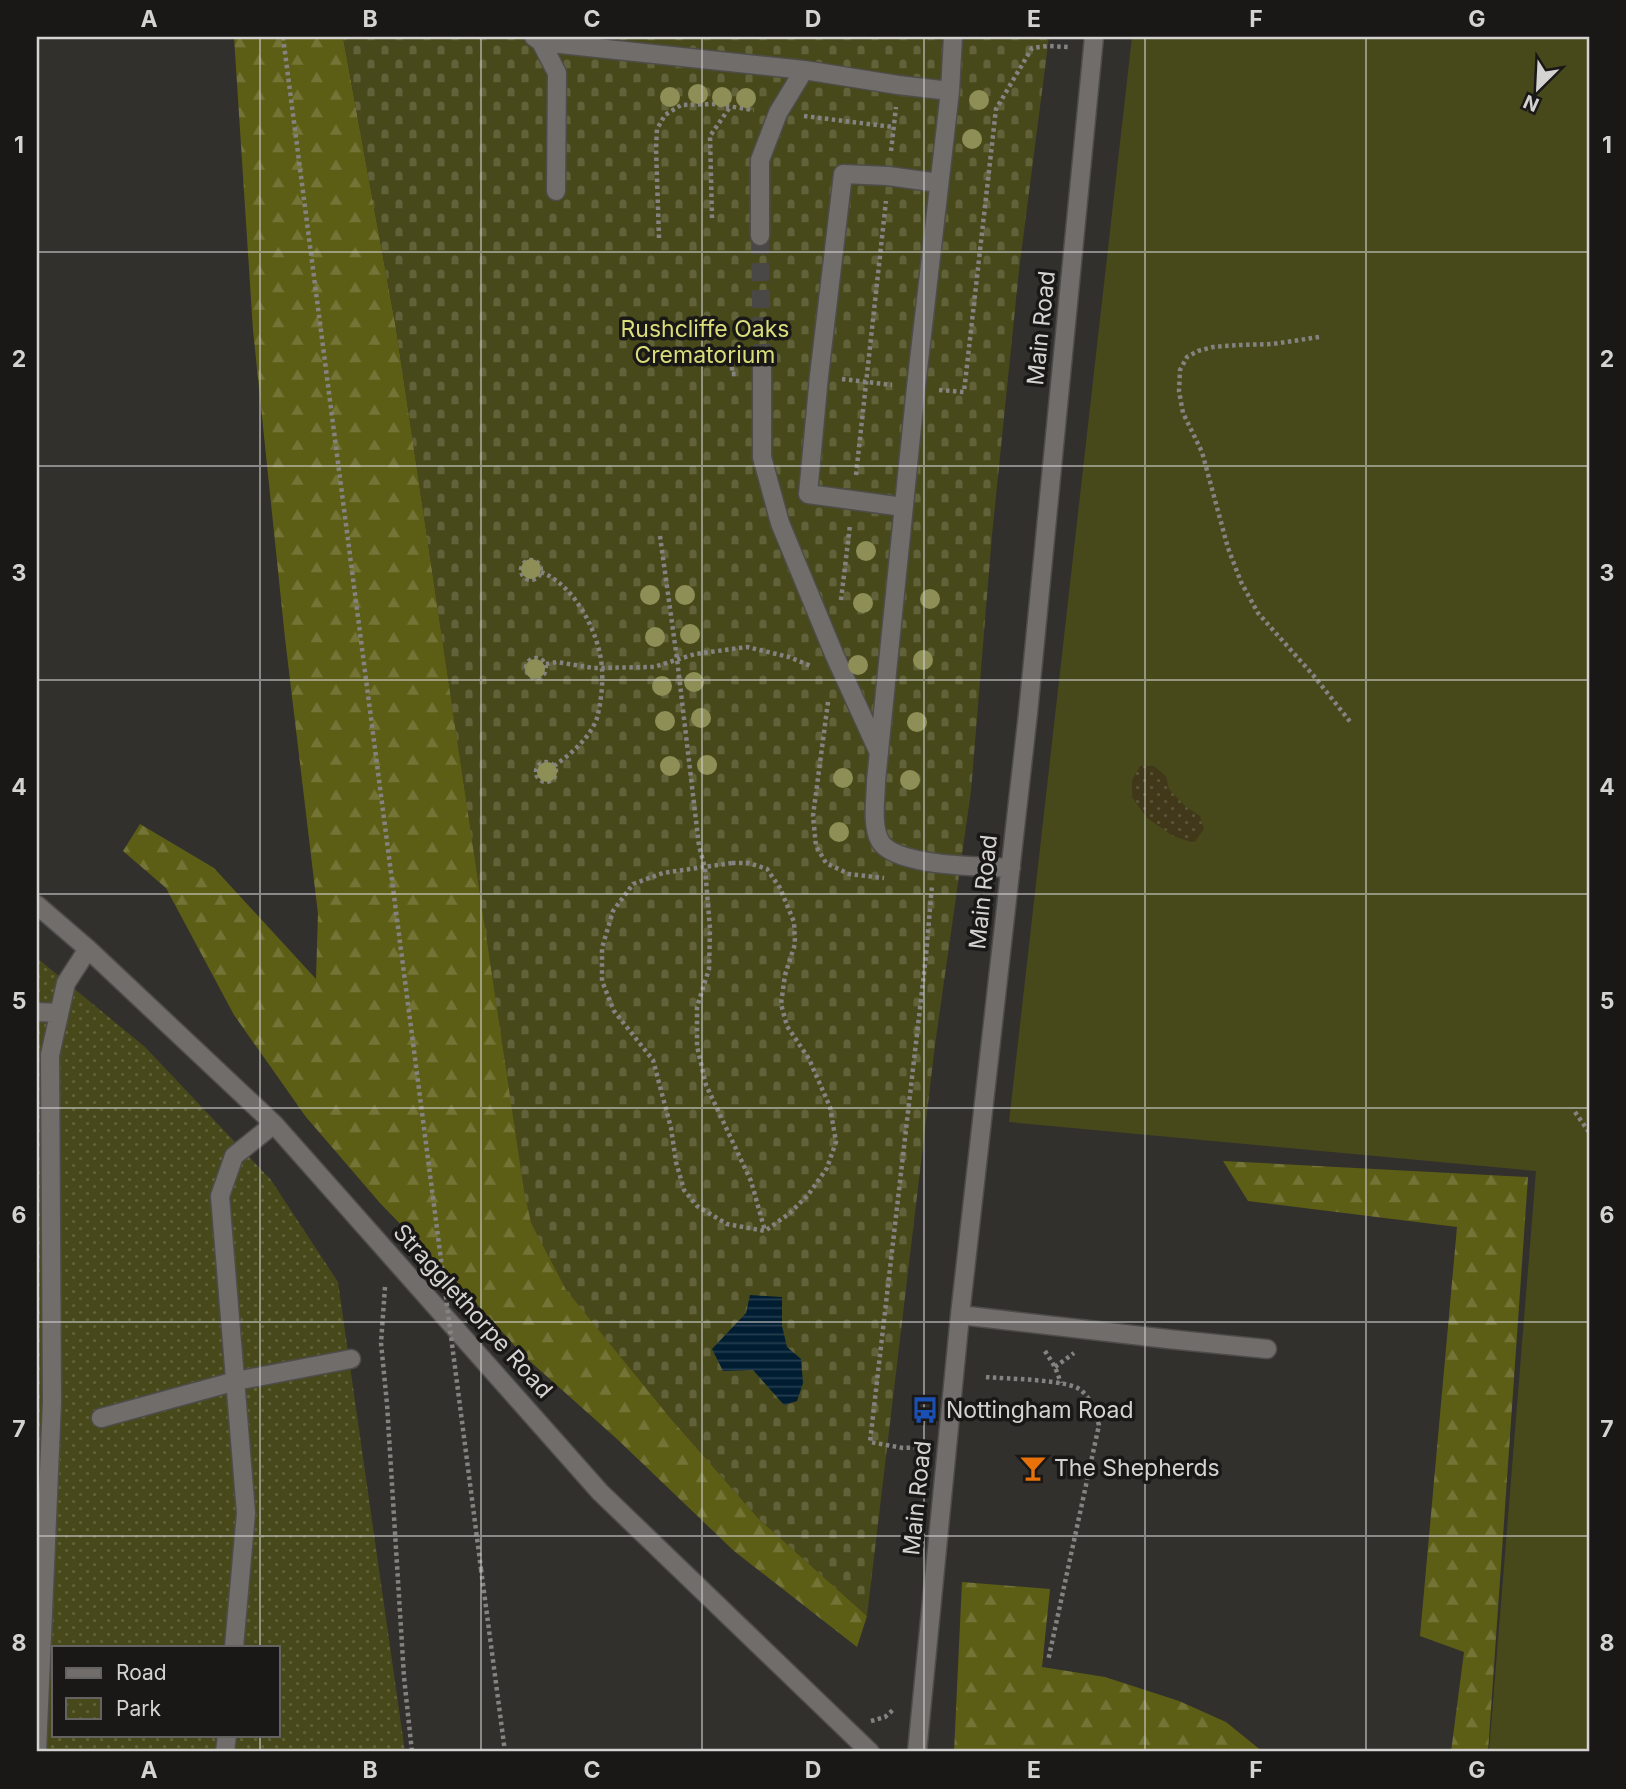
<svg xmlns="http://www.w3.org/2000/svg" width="1626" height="1789" font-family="Inter,sans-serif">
<defs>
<pattern id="forest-firs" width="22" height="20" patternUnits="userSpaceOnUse" patternTransform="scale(1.75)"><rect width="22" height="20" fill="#5d5e15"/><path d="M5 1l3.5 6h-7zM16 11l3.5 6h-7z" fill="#737436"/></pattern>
<pattern id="sand-dots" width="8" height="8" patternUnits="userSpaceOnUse" patternTransform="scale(1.75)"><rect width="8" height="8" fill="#403818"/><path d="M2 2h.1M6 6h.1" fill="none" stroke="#5b5439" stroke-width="1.8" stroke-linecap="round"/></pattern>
<pattern id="cemetery-stones" width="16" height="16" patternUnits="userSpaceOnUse" patternTransform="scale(1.75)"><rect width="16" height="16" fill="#48491a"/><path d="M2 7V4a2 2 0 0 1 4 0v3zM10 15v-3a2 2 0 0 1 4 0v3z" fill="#62623a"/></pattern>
<pattern id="park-dots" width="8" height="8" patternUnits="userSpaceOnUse" patternTransform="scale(1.75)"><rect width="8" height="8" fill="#48491a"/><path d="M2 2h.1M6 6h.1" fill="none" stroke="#62623a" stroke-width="1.8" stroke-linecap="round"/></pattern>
<pattern id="water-rules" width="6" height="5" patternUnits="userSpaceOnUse" patternTransform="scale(1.75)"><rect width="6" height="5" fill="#001d32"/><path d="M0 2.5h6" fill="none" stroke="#243d4f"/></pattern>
</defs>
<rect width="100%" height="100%" fill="#32302d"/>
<path fill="#48491a" d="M1132 37H1589V1752H1489L1536 1171 1009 1122Z"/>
<path fill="url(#forest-firs)" d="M234 37H343L396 328 503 1046 666 1413 758 1518 867 1616 857 1647 734 1551 617 1439 524 1356 464 1290 380 1203 306 1117 234 1015 166 888 123 851 140 824 214 868 316 979 318 914 285 638 253 330Z
M1223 1161 1528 1177 1488 1752H1451L1464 1652 1420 1636 1457 1227 1248 1201Z
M962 1582 1050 1589 1042 1667 1105 1677 1179 1701 1226 1722 1263 1752H954Z"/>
<path fill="url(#sand-dots)" d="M1140 766H1154L1166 776 1169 789 1185 806 1200 816 1204 829 1194 843 1173 836 1147 818 1132 797V780Z"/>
<path fill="url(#cemetery-stones)" d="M343 37H1049L1019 270 992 535 971 791 935 1045 867 1616 758 1518 666 1413 566 1290 531 1223 524 1191 396 328Z"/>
<path fill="url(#park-dots)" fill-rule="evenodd" d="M37 958 145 1047 271 1180 338 1282 405 1752H37ZM54 1647H278V1735H54Z"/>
<path fill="url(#water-rules)" d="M750 1295 782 1297V1326L787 1347 801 1359 803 1383 797 1401 784 1405 753 1370 723 1371 712 1349 746 1313Z"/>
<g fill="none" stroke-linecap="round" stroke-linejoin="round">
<path stroke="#4a4846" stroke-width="18" stroke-dasharray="18 9" stroke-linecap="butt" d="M760 236 762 360"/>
<defs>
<path id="minor" d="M534 37 541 42 804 70 898 85 950 91
M953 37 950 91 916 387 876 781C876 799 871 824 880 841 895 867 982 866 1011 868
M541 42 557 73 556 191
M760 236V160L778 113 804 70
M762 360V457L780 523 834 654 879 753
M903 507 808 494 819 376 843 174 888 176 939 183
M37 905 88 949 274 1124 600 1492 870 1752
M37 1012 59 1013
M960 1315 1168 1339 1267 1349
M101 1418 236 1381 351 1359
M234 1647 246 1513 220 1196 234 1156 274 1124
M37 1752 52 1402 50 1055 66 983 88 949
M225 1752 227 1735
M917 1752 960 1315 1028 713 1094 37"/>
</defs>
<use href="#minor" stroke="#4e4c4a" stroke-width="21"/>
<path stroke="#858381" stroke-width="4.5" stroke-dasharray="3.5 3.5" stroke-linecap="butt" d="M283 37 443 1275
M804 116 893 127
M891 151 896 107
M712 218 710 136 730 107
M659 238 656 149 657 129 665 115 681 105 713 104 754 110
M1319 337 1273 344 1240 345 1213 347 1198 351 1187 357 1180 370 1179 391 1183 413 1202 452 1228 548 1241 582 1258 613 1313 675 1352 724
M732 360V374H739
M842 379 892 385
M939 390 964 392 996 109 1032 48 1048 46 1068 47
M856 475 886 201
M660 536 677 659 699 846 705 868 710 929 709 969 697 1007V1046L706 1085 751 1181 765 1231
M521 570a10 10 0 1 1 20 0a10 10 0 1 1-20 0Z
M541 572C575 585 600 634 602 669 603 684 601 703 597 718 590 738 571 754 554 766
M841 600 850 525
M526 668a10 10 0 1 1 20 0a10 10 0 1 1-20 0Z
M546 664 557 662 593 668 654 667 695 654 747 647 789 657 811 666
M828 702 813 816 816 846 826 863 849 874 884 878
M536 772a10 10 0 1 1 20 0a10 10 0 1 1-20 0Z
M732 863H749L767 869 780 888 794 922 795 944 785 975 781 1004 787 1026 809 1059 830 1107 836 1142 827 1168 808 1195 790 1213 765 1231 727 1224 697 1206 684 1190 676 1162 671 1128 653 1060 614 1011 602 981V948L613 911 633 884 663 873Z
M1575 1112 1589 1132
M385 1287 381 1343 387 1404 404 1677 412 1752
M1045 1351 1055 1367 1061 1383
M1055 1367 1074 1353
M986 1377C1005 1379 1070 1379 1082 1391 1092 1400 1095 1413 1099 1425L1048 1661
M924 1447 903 1448 870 1442 926 956 932 885
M481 1569 505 1752
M871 1721 885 1717 894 1709"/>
<use href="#minor" stroke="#706d6a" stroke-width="18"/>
<path stroke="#858381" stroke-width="4.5" stroke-dasharray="3.5 3.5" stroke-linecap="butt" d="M444 1282 481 1569"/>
</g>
<g fill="#8e8f57">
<circle cx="698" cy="94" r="10"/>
<circle cx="670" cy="97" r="10"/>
<circle cx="722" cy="97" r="10"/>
<circle cx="746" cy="98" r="10"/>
<circle cx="979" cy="100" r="10"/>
<circle cx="972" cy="139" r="10"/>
<circle cx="866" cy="551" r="10"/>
<circle cx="531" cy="569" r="10"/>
<circle cx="650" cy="595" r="10"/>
<circle cx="685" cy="595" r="10"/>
<circle cx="930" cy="599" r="10"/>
<circle cx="863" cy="603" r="10"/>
<circle cx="690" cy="634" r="10"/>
<circle cx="655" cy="637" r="10"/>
<circle cx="923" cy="660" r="10"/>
<circle cx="858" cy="665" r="10"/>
<circle cx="535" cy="669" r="10"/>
<circle cx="694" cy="682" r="10"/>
<circle cx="662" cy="686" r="10"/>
<circle cx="701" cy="718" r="10"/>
<circle cx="665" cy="721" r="10"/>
<circle cx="917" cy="722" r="10"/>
<circle cx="707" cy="765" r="10"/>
<circle cx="670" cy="766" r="10"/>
<circle cx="547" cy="772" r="10"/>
<circle cx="843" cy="778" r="10"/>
<circle cx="910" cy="780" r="10"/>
<circle cx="839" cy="832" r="10"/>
</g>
<path fill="none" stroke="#d4d3d1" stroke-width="2" stroke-opacity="0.55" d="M260 37V1647M481 37V1752M702 37V1752M924 37V1752M1145 37V1752M1366 37V1752M37 252H1589M37 466H1589M37 680H1589M37 894H1589M37 1108H1589M37 1322H1589M37 1536H1589M260 1735V1752"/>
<defs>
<symbol id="bus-bare" viewBox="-9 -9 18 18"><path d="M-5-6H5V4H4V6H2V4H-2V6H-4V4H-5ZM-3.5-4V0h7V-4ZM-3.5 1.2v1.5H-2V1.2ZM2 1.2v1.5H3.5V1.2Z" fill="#1a4fb4" stroke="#191817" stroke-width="2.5" paint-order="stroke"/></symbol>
<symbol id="bar-bare" viewBox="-9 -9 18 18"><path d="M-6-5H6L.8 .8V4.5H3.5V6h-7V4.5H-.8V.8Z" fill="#e8710a" stroke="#191817" stroke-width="2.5" paint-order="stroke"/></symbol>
</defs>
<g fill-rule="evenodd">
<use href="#bus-bare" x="906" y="1391" width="38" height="38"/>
<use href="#bar-bare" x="1014" y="1449" width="38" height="38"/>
</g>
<g text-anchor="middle" stroke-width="7" stroke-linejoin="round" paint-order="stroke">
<g font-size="23" fill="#d4d3d1" stroke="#191817">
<text transform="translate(1041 328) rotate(-84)" y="8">Main Road</text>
<text transform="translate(983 892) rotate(-84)" y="8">Main Road</text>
<text transform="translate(473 1311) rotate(48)" y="8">Stragglethorpe Road</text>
<text transform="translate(917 1498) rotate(-84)" y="8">Main Road</text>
</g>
<g font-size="23" fill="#dadd7a" stroke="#191817">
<text x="705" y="337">Rushcliffe Oaks<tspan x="705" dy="26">Crematorium</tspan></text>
</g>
<g font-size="23" fill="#d4d3d1" stroke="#191817" text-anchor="start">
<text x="946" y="1418">Nottingham Road</text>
<text x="1054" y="1476">The Shepherds</text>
</g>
</g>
<rect width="1626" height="1789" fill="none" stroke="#191817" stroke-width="77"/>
<rect x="52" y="1646" width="228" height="91" fill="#191817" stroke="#646361" stroke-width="2"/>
<rect x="66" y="1668" width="35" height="10" fill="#706d6a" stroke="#646361" stroke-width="2"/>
<text x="116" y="1680" font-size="21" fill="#d4d3d1">Road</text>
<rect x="66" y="1698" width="35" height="21" fill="url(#park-dots)" stroke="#646361" stroke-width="2"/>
<text x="116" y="1716" font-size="21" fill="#d4d3d1">Park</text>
<g transform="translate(1538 88) rotate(204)" stroke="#191817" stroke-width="5" paint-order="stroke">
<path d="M0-5L12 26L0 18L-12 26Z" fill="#d4d3d1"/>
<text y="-10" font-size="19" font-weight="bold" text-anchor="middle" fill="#d4d3d1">N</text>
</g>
<rect x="38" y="38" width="1550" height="1712" fill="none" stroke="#d4d3d1" stroke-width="2.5"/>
<g font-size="23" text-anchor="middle" font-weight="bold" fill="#d4d3d1">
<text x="149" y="27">A</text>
<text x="370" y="27">B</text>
<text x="592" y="27">C</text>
<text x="813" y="27">D</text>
<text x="1034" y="27">E</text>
<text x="1256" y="27">F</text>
<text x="1477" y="27">G</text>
<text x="19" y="153">1</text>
<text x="1607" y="153">1</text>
<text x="19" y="367">2</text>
<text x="1607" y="367">2</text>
<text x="19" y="581">3</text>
<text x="1607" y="581">3</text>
<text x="19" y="795">4</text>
<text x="1607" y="795">4</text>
<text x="19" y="1009">5</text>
<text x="1607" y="1009">5</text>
<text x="19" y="1223">6</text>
<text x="1607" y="1223">6</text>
<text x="19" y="1437">7</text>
<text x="1607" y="1437">7</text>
<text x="19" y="1651">8</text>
<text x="1607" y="1651">8</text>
<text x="149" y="1778">A</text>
<text x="370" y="1778">B</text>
<text x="592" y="1778">C</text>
<text x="813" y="1778">D</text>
<text x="1034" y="1778">E</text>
<text x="1256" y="1778">F</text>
<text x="1477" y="1778">G</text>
</g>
</svg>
